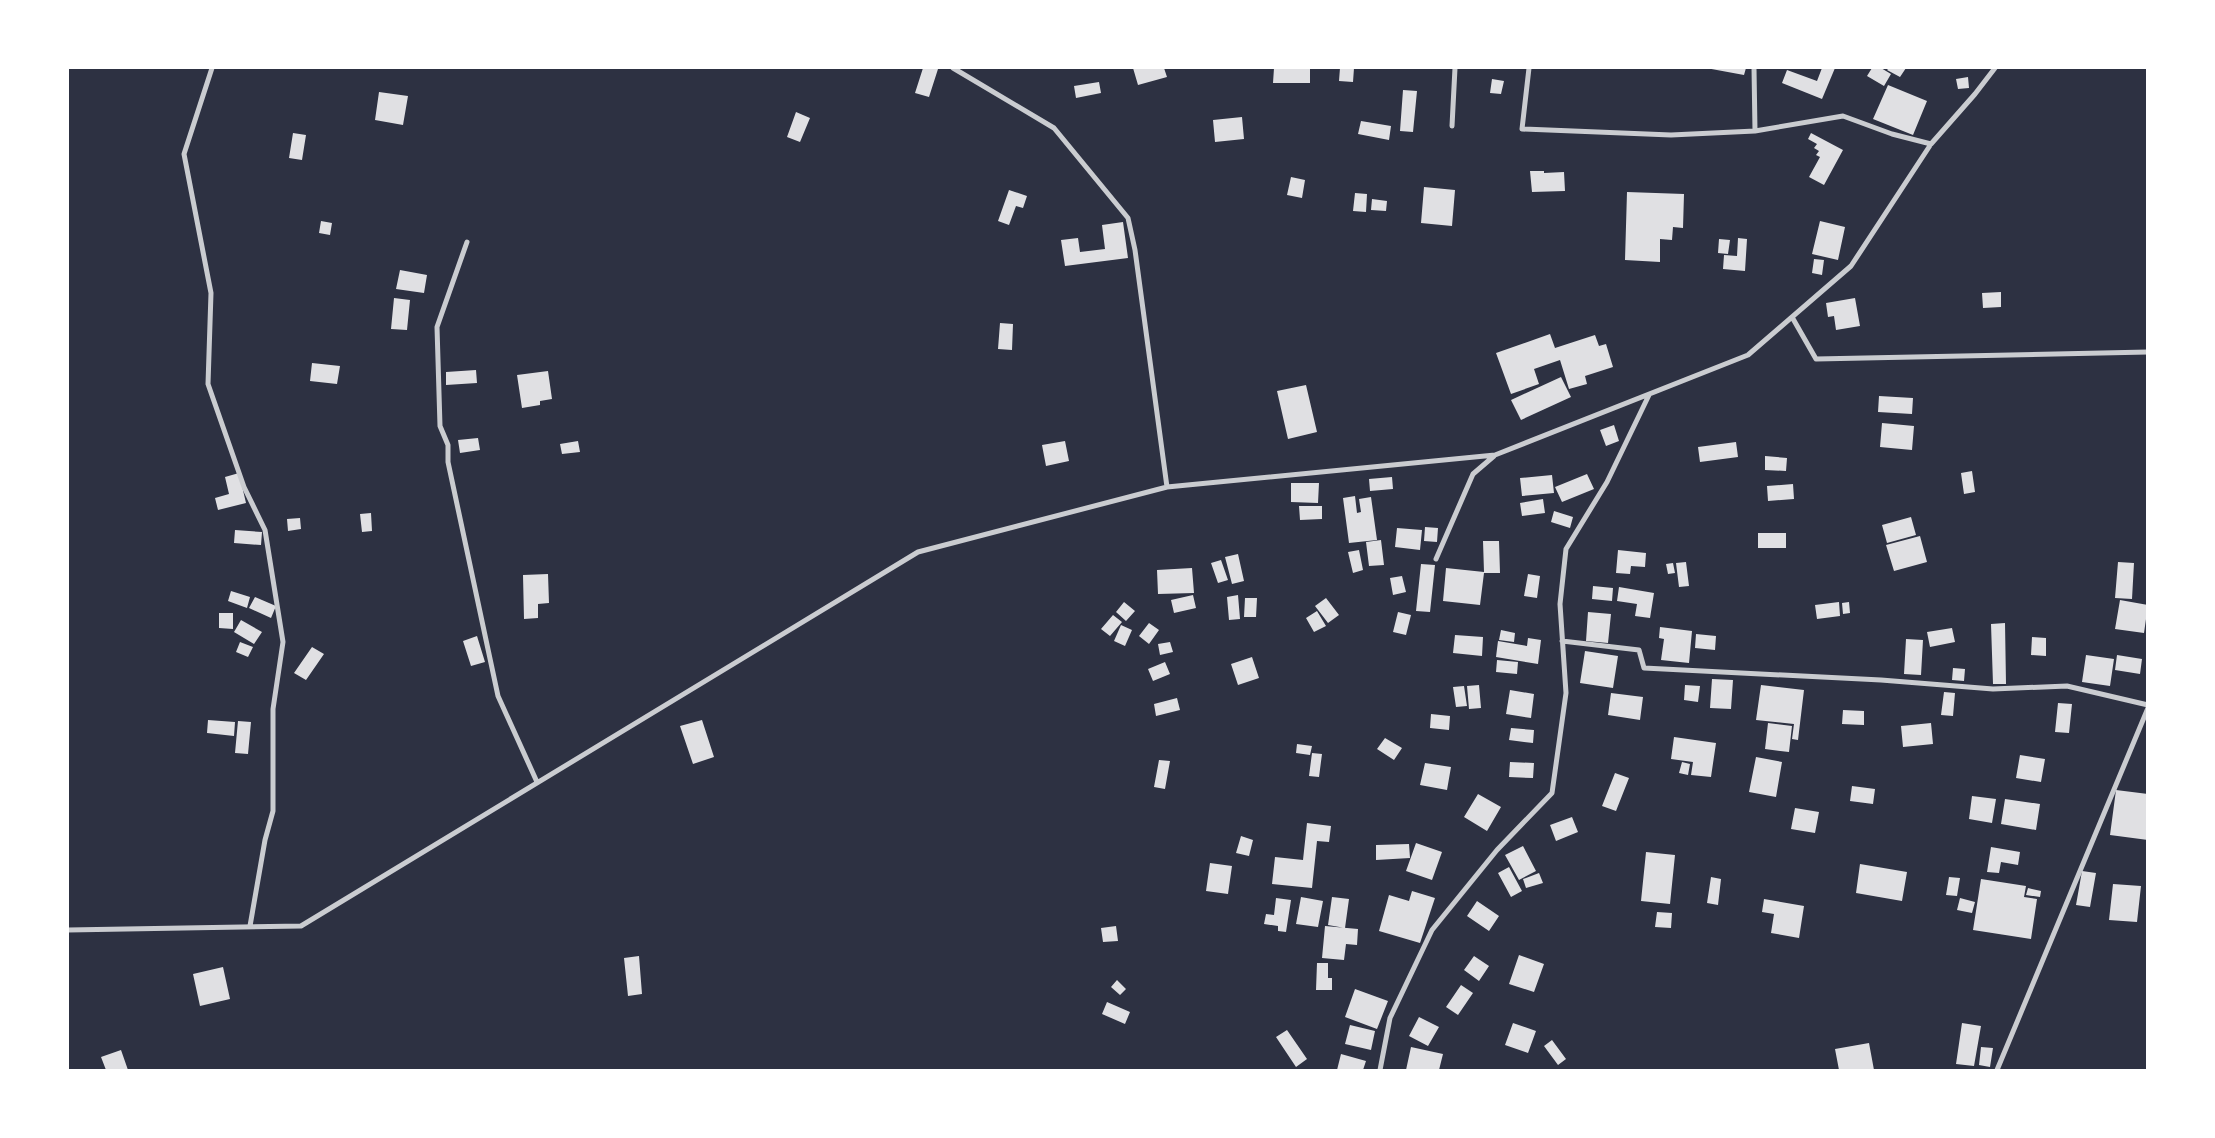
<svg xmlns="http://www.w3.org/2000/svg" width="2215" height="1138" font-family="Helvetica,sans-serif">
<rect width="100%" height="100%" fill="#2d3142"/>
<path fill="#e0e0e3" d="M923 68 938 69 929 97 915 93Z
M1133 68H1164L1167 77 1138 85Z
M1274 68H1310V83H1273Z
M1340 68H1354L1353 82 1339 81Z
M1706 68H1746L1744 75Z
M1822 68H1835L1822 99 1782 83 1787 70 1817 81Z
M1872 68H1881L1891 74 1884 86 1867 76Z
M1889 68H1906L1900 77 1887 70Z
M1968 77 1969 88 1958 89 1956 79Z
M1492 79 1504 81 1501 94 1490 93Z
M1099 82 1101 93 1076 98 1074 86Z
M1888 85 1927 101 1913 135 1873 119Z
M1403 90 1417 91 1413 132 1400 131Z
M379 92 408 96 403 125 375 120Z
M796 112 810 118 800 142 787 137Z
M1242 117 1244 139 1215 142 1213 120Z
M1361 121 1391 126 1389 140 1358 134Z
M293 133 306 135 302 160 289 158Z
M1811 133 1843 150 1824 185 1809 177 1820 157 1816 155 1819 151 1814 148 1817 144 1808 139Z
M1530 171H1544V173L1564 172 1565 191 1532 192Z
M1291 177 1305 180 1302 198 1287 195Z
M1424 187 1455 190 1452 226 1421 223Z
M1009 190 1027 196 1023 208 1016 206 1009 225 998 221Z
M1627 192 1684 194 1683 228 1673 227 1672 240 1660 239V262L1625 260Z
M1355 193 1367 194 1366 212 1353 211Z
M1372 199 1387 201 1386 211 1371 210Z
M321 221 332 223 330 235 319 233Z
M1820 221 1845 227 1838 260 1812 254Z
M1123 222 1128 258 1065 266 1061 240 1078 238 1080 252 1105 249 1102 225Z
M1738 238 1747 239 1745 271 1723 269 1724 255 1737 256Z
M1719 239 1730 240 1728 254 1718 253Z
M1814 259 1824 260 1822 275 1812 273Z
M400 270 427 275 424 293 396 289Z
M2001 292V307L1983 308 1982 293Z
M394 298 410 300 407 330 391 329Z
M1855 298 1860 326 1836 330 1834 316 1828 317 1826 303Z
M1000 323 1013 324 1012 350 998 349Z
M1550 334 1555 348 1595 335 1599 346 1606 344 1613 367 1585 376 1587 384 1569 389 1560 360 1534 369 1539 384 1511 394 1496 353Z
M312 363 340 366 337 384 310 381Z
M476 370 477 383 446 385V372Z
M548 371 552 399 540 401V405L522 408 517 375Z
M1561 377 1571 397 1521 420 1511 400Z
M1306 385 1317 432 1288 439 1277 391Z
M1879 396 1913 398 1912 414 1878 412Z
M1882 423 1914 426 1912 450 1880 447Z
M1614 425 1619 441 1606 446 1600 430Z
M478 438 480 450 460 453 458 440Z
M578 441 580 452 562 454 560 444Z
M1065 441 1069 461 1046 466 1042 445Z
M1736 442 1738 457 1700 462 1698 447Z
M1765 456 1787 458 1786 471 1765 470Z
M1972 471 1975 492 1964 494 1961 473Z
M239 473 246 503 218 510 215 498 229 494 225 477Z
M1587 474 1594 489 1562 502 1555 487Z
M1552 475 1554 493 1522 496 1520 478Z
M1392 477 1393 489 1370 491 1369 479Z
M1291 483H1319L1318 503 1291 502Z
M1793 484 1794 499 1768 501 1767 486Z
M1355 496 1357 513 1361 512 1359 499 1371 497 1377 540 1349 543 1343 498Z
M1543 499 1545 513 1522 516 1520 503Z
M1299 506H1322V519L1300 520Z
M1554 511 1573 517 1570 528 1551 522Z
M371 513 372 531 362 532 360 514Z
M1911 517 1916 535 1887 543 1882 525Z
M300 518 301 529 288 531 287 519Z
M1425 527 1438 528 1437 542 1424 541Z
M1397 528 1422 530 1420 550 1395 547Z
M235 530 262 532 261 545 234 543Z
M1758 533H1786V548H1758Z
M1920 536 1927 562 1894 571 1886 545Z
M1381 540 1384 565 1369 566 1366 542Z
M1483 541H1499L1500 573H1484L1480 605 1443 601 1446 568 1484 572Z
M1359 550 1363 570 1353 573 1348 552Z
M1618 550 1646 553 1645 567 1631 566 1630 574 1616 573Z
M1238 554 1244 581 1232 584 1225 557Z
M1221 560 1228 580 1218 583 1211 563Z
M1686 562 1689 586 1679 587 1676 563Z
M2118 562 2134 563 2132 599 2115 598Z
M1673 563 1675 573 1668 574 1666 564Z
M1421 564 1435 565 1430 612 1416 611Z
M1192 568 1194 593 1158 594 1157 570Z
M548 574 549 603 538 604V618L524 619 523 575Z
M1528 574 1540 576 1537 598 1524 596Z
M1402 576 1406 592 1393 595 1390 578Z
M1593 586 1613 588 1612 601 1592 599Z
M1619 587 1654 593 1650 618 1635 616 1637 604 1617 601Z
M231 591 250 597 247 608 228 601Z
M1193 595 1196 608 1174 613 1171 600Z
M1238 595 1240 619 1229 620 1227 597Z
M255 597 276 606 271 618 249 608Z
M1245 598H1257L1256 617H1244Z
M1326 598 1339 615 1328 623 1315 606Z
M2120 600 2148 605 2144 633 2115 629Z
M1124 602 1135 611 1126 621 1116 612Z
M1839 602 1840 616 1817 619 1815 605Z
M1849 602 1850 613 1843 614 1842 603Z
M1317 611 1326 626 1314 632 1306 618Z
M1398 612 1411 615 1406 635 1393 632Z
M1588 612 1611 614 1608 643 1586 641Z
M219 613H233V629L219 628Z
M1113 615 1122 622 1110 636 1101 629Z
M241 620 262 632 254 644 234 632Z
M1149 623 1159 630 1149 644 1139 636Z
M2005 623 2006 684H1993L1991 624Z
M1121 625 1132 630 1125 646 1114 641Z
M1660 627 1692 631 1689 663 1661 660 1664 639 1659 638Z
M1952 628 1955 642 1930 647 1927 632Z
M1501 630 1515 633 1514 642 1499 640Z
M1696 634 1716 636 1715 650 1695 648Z
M1455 635 1483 637 1482 656 1453 653Z
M477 636 485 662 471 666 463 641Z
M2032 637 2046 638V656L2031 655Z
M1528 638 1541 640 1538 664 1496 657 1498 641 1527 646Z
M1906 639 1923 640 1921 675 1904 674Z
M240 642 253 647 248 657 236 652Z
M1170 642 1173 652 1160 655 1158 644Z
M312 647 324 654 306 680 294 673Z
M1585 651 1618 656 1613 688 1580 683Z
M2086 655 2114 659 2110 686 2082 682Z
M2117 655 2142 659 2140 674 2115 670Z
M1252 657 1259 678 1238 685 1231 664Z
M1497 660 1518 662 1517 674 1496 672Z
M1165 662 1170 674 1153 681 1148 669Z
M1953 668 1965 669 1964 681 1952 680Z
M1712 679 1733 680 1731 709 1710 708Z
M1479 685 1481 708 1469 709 1467 686Z
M1685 685 1700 686 1698 702 1684 700Z
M1761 685 1804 690 1798 740 1792 739 1794 724 1756 720Z
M1464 686 1467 706 1456 707 1453 687Z
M1510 690 1534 694 1531 718 1506 714Z
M1944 692 1955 693 1953 716 1941 715Z
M1611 693 1643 697 1640 720 1608 715Z
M1177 698 1180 710 1156 716 1154 704Z
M2058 703 2072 704 2069 733 2055 732Z
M1843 710 1864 711V725L1842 724Z
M1431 714 1450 716 1449 730 1430 728Z
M208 720 235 722 234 736 207 733Z
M702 720 714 757 693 764 680 726Z
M238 721 251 722 248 754 235 753Z
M1768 723 1792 726 1789 752 1765 749Z
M1931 723 1933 744 1903 747 1901 726Z
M1511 728 1534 730 1533 743 1509 740Z
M1674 737 1716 743 1711 777 1691 775 1693 762 1671 759Z
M1385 738 1402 748 1394 760 1377 749Z
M1297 744 1312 746 1310 755 1296 753Z
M1312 753 1322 754 1319 777 1309 776Z
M2020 755 2045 759 2041 782 2016 778Z
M1756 757 1782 762 1776 797 1749 792Z
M1159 760 1170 761 1165 789 1154 787Z
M1510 762 1534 763 1533 778 1509 777Z
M1682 762 1690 764 1688 775 1679 773Z
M1425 763 1451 767 1447 790 1420 785Z
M1615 773 1629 778 1616 811 1602 806Z
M1852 786 1875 789 1873 804 1850 801Z
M2116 790 2148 794V840L2110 835Z
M1478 794 1501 807 1487 831 1464 817Z
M1972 796 1996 799 1992 823 1969 819Z
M2005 799 2040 804 2036 830 2001 824Z
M1795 808 1819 812 1815 833 1791 829Z
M1572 817 1578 832 1556 841 1550 825Z
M1307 823 1331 826 1329 842 1317 841 1312 888 1272 884 1275 857 1303 860Z
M1241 836 1253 840 1249 856 1236 853Z
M1416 843 1442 852 1432 880 1406 871Z
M1409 844 1410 858 1376 860V845Z
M1523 846 1536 871 1519 880 1505 855Z
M1991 847 2020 852 2018 865 2001 862 1999 873 1987 872Z
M1646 852 1675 855 1670 904 1641 901Z
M1210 863 1232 866 1228 894 1206 891Z
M1860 864 1907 872 1902 901 1856 893Z
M1509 867 1522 891 1511 897 1498 873Z
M2082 871 2096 873 2090 907 2076 905Z
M1539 873 1543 883 1526 888 1523 879Z
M1711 877 1721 879 1718 905 1707 903Z
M1949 877 1960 878 1957 896 1946 895Z
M1981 879 2026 886 2024 897 2037 899 2031 939 1973 930Z
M2113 884 2141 886 2137 922 2109 920Z
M2028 888 2041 891 2040 897 2026 895Z
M1412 891 1435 898 1420 943 1379 931 1389 895 1409 901Z
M1301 897 1323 901 1318 927 1296 924Z
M1332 897 1349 899 1345 928 1328 925Z
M1276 898 1291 900 1286 932 1278 931V926L1264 924 1266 914 1274 915Z
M1960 898 1975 902 1972 913 1957 910Z
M1764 899 1804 906 1799 938 1771 933 1774 914 1762 912Z
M1477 901 1499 916 1489 931 1467 916Z
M1657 912 1672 913 1671 928 1655 927Z
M1116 926 1118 941 1103 942 1101 928Z
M1325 926 1358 929 1357 945 1346 944 1344 960 1322 958Z
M1519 955 1544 964 1534 992 1509 984Z
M639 956 642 994 628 996 624 958Z
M1474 956 1489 966 1479 981 1464 970Z
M1317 963H1328V978H1332V990H1316Z
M223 967 230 999 200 1006 193 974Z
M1117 980 1126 989 1120 995 1111 987Z
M1461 985 1473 993 1458 1015 1446 1007Z
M1355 989 1388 1001 1377 1029 1345 1017Z
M1107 1002 1130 1012 1125 1024 1102 1014Z
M1419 1017 1439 1027 1428 1046 1409 1036Z
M1513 1023 1536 1031 1528 1053 1505 1045Z
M1962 1023 1981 1026 1974 1066 1956 1064Z
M1350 1025 1375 1031 1371 1050 1345 1044Z
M1287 1030 1307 1059 1296 1067 1276 1037Z
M1552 1040 1566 1059 1558 1065 1544 1046Z
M1869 1043 1874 1070H1839L1835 1049Z
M1411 1047 1443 1054 1439 1070H1406Z
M1981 1047 1993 1048 1990 1067 1979 1065Z
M121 1050 128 1070H106L101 1057Z
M1341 1054 1366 1061 1363 1070H1337Z"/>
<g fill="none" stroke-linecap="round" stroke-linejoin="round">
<path stroke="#caccd0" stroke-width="5" d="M212 68 184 154 211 293 208 384 244 487 265 530 283 642 273 709V811L265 840 250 926
M953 68 1054 128 1128 218 1135 250 1167 487
M1529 68 1522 129 1671 135 1755 131
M1754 68 1755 131 1843 116 1892 134 1931 144
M1452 126 1455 68
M467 242 437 327 440 426 448 445V462L498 696 537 782
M1792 317 1816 359 2148 352
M1436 559 1473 474 1494 456
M1562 641 1639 650 1644 668 1881 680 1993 689 2067 686 2148 705
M68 930 301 926 918 552 1167 487 1495 455 1748 355 1851 266 1931 144 1975 94 1995 68
M1380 1070 1390 1018 1432 930 1497 850 1552 793 1566 693 1560 604 1566 549 1607 482 1649 395
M1997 1070 2148 708"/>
</g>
<rect width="2215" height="1138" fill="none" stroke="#ffffff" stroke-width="138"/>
</svg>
